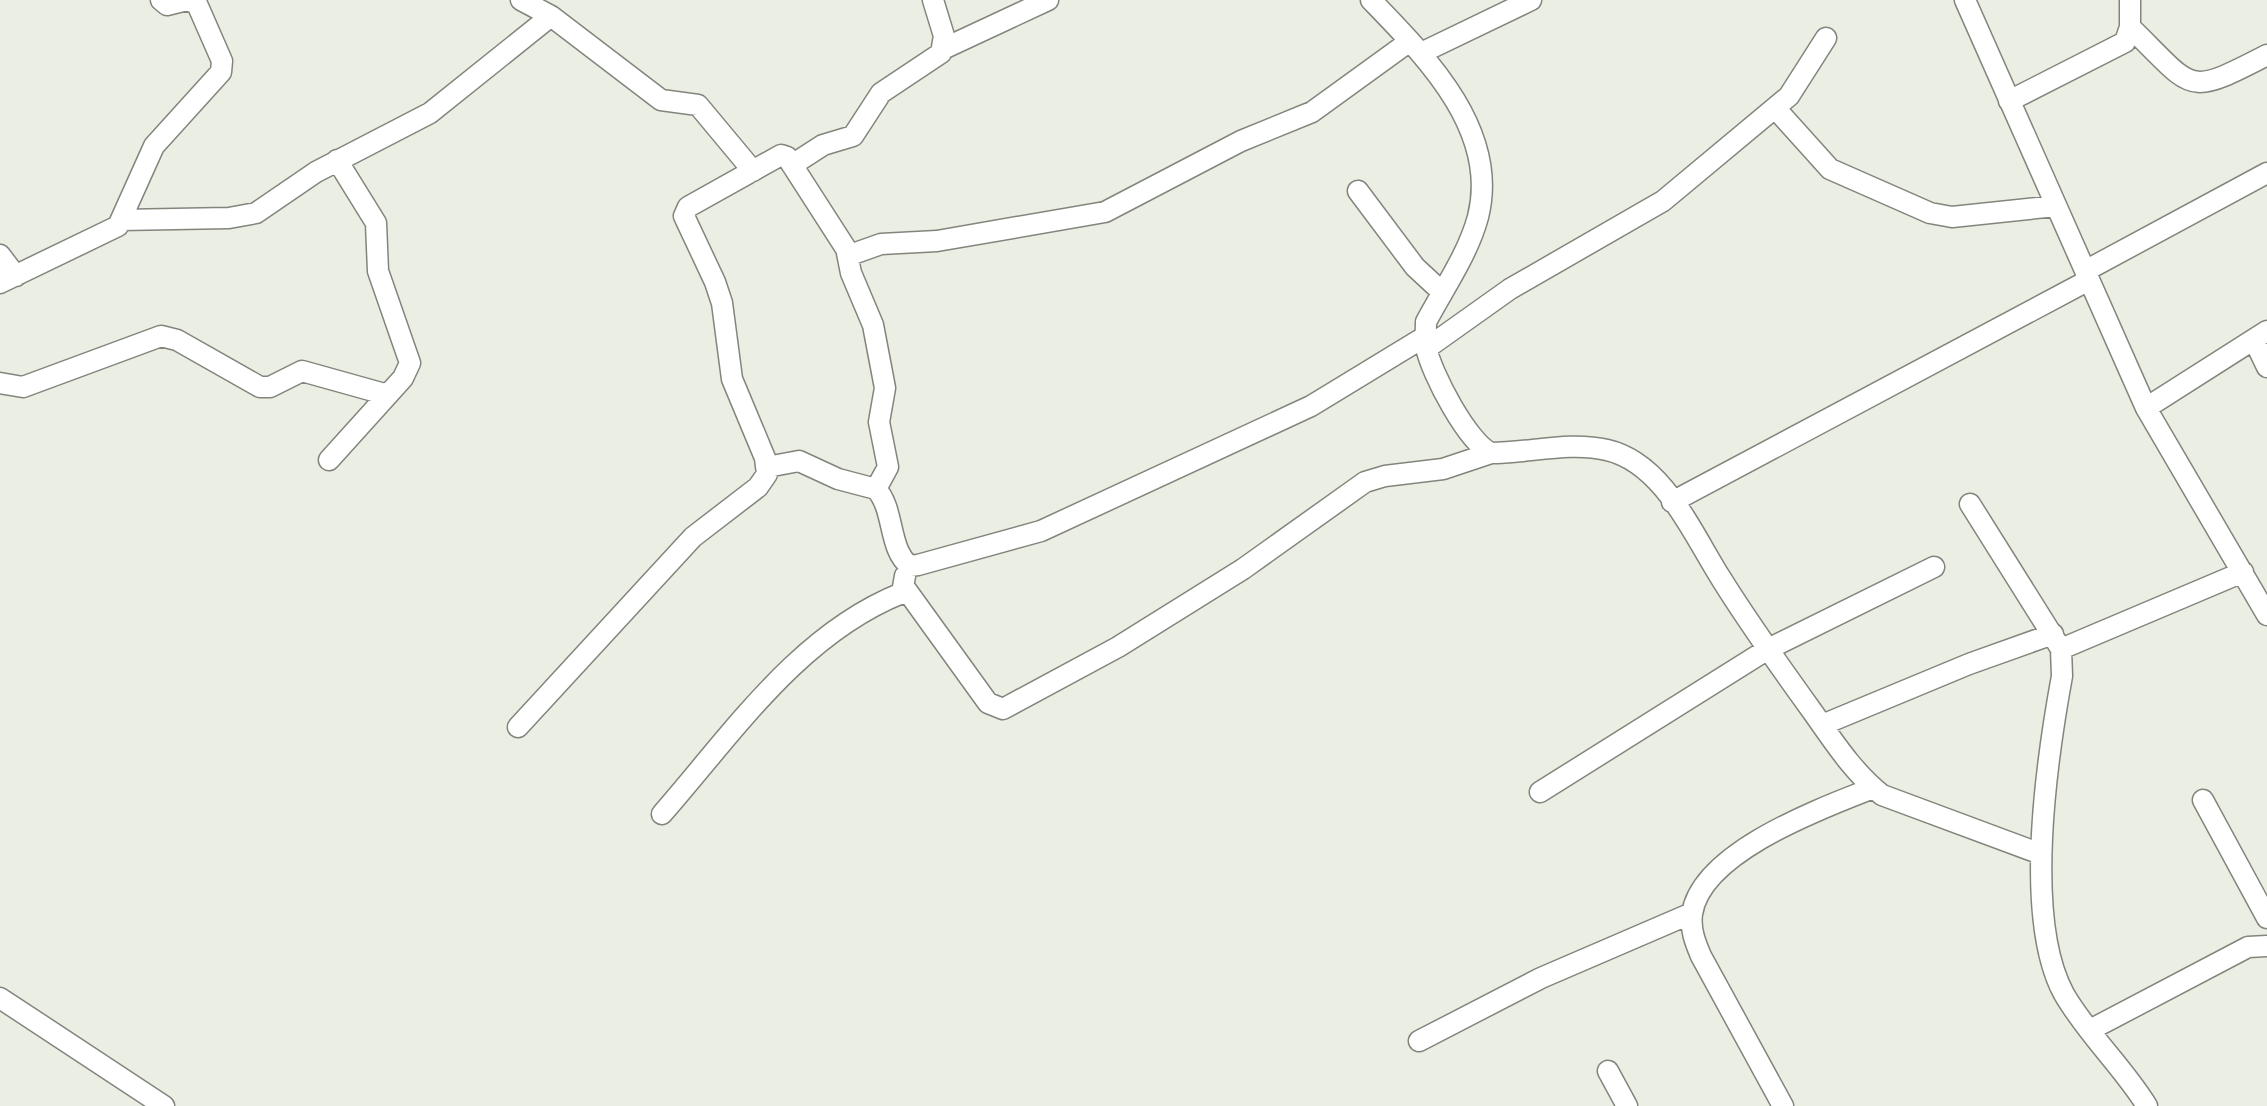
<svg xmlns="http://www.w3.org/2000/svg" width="2267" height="1106" font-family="'Roboto Condensed',sans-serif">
<rect width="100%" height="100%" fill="#eaeee3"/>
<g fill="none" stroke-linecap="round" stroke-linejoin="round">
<defs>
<path id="minor" d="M521 0 551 16 661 100 698 105 753 171
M1371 0C1425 56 1500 130 1478 217 1468 254 1444 288 1426 322 1426 330 1425 339 1426 347 1431 373 1468 443 1491 453 1529 453 1570 441 1607 450 1664 463 1693 535 1722 580 1750 625 1781 668 1812 711 1834 742 1853 772 1882 795L2041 854
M1965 0 2146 408 2267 615
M2130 27C2195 90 2184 98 2267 55
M943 49 1048 0
M1421 53 1531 0
M2009 101 2125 42 2130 27V0
M1776 109 1830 169 1930 213 1952 217 2056 206
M792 165 823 145 853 136 881 93 941 53 944 36 933 0
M1358 191 1415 267 1442 292
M121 220 229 218 256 213 316 172 430 113 551 16
M847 253 851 273 873 325 885 388 879 422 888 467 876 489
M0 255 16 276
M2085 271 2267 173
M0 283 118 226 154 146 221 72 222 61 197 4 187 0 167 5 161 0
M2254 340 2267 367
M1427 348 1510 289 1663 201 1789 96 1826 38
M0 383 23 387 161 336 177 340 260 387H270L302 371 388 395
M2146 408 2267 331
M329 460 403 378 410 363 378 271 376 223 337 160
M767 467 799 461 838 479 876 489C895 509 888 550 910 566L918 565 1041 531 1311 406 1426 336
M1672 502 2089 280
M1970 504 2061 649 2062 676C2047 758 2023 919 2064 994 2087 1034 2123 1067 2147 1106
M905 588 988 703 1003 709 1118 647 1243 569 1365 482 1385 476 1443 469 1491 453
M2061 649 2243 572
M1822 725 1969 664 2053 634
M518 727 693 537 758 487 767 474 765 458 732 379 722 303 715 282 684 216 688 207 781 155 787 157 850 255 881 244 937 241 1105 212 1241 141 1312 112 1410 41
M1540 792 1768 649 1934 567
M2203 800 2267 918
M662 814C733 733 799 634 902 593L905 576
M0 998 164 1106
M2090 1030 2248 947 2267 946
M1419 1041 1541 978 1692 913
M1608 1071 1627 1106
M1783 1106 1701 956C1695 942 1690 929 1692 914 1701 852 1822 808 1873 788"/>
</defs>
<use href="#minor" stroke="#82857c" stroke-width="23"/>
<use href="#minor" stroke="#fff" stroke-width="20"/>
</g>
</svg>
